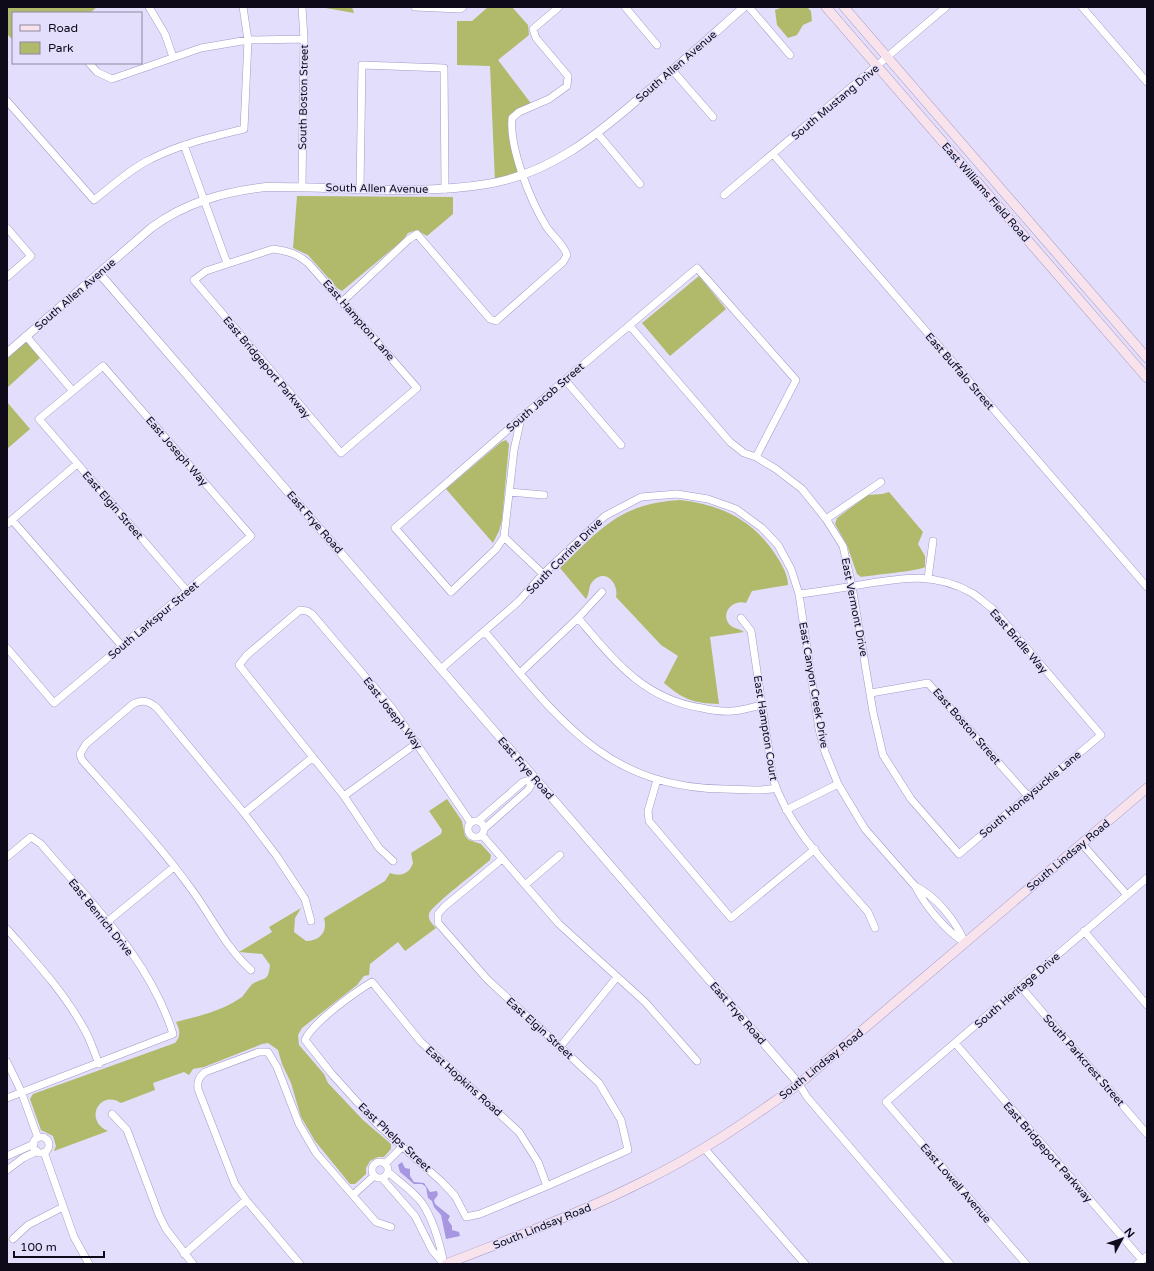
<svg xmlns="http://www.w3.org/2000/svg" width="1154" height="1271" font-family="'Varela Round',sans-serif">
<rect width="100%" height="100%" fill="#e3defb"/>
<path fill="#b1ba6b" d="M7 7H97L90 13H13V40L8 35 7 36Z
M320 7H352L354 13Z
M488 7H512L528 25 529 35 498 60 533 106 512 118 523 174 495 182 490 66 457 65V21H472Z
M783 7H807L811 11 812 21 803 25 797 35 788 38 777 25 775 10Z
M297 196 453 197V214L427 236 417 230 408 233 403 240 342 291 337 288 308 255 293 248Z
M699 276 726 309 670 356 642 323Z
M26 336 42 356 7 388V353Z
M7 402 30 429 7 449Z
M506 440 509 444 502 520 499 531 493 543 446 489 501 442Z
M889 492 923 532 918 544 925 556V567C919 571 872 575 861 577L857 574 847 545 835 524 837 518 868 495 882 494Z
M680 500C722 505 754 520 777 557 782 565 788 575 788 585L752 591 746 603C734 599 720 612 729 624 733 629 739 628 744 632L710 637 719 704C693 703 684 700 664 683L678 656 661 645 616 597C619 583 605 568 593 581 588 586 590 593 586 599L560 568C600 529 621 503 680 500Z
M447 799 462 821 465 836 469 840 481 844 491 855 490 860C480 869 431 906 429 914 428 920 432 924 436 928L405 951 398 942 370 964 369 975 364 976 357 985 302 1028 298 1035 299 1045 324 1074 328 1083 363 1120 391 1144V1149L384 1157H378L370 1161 366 1168V1174L355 1184H350L315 1141 301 1117 291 1083 282 1064 278 1050 268 1043 262 1044 204 1067 193 1069 189 1075 184 1072 153 1083 155 1090 121 1103C100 1089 83 1120 108 1131L54 1151 56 1146 53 1136 41 1130 30 1099 33 1094 175 1043C181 1036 180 1030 176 1022 199 1016 222 1011 242 997 246 993 249 986 254 983 265 977 268 982 270 965L262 954 239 952 272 932 269 927 301 908 295 918 294 932 306 941C320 941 328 932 324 918L385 881 390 873C401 877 409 874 413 863L411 853 441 834 442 830 429 811Z"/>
<path fill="#a796e0" d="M402 1162 405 1168 410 1169V1176L414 1182 424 1183 430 1192 437 1191 438 1195 434 1200 435 1204 450 1216 448 1220 452 1226V1230L459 1232 460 1236 446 1239 441 1215 434 1207 432 1201 428 1198 426 1187 422 1184H414L400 1172 398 1165Z"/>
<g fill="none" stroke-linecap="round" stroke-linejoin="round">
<defs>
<path id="minor" d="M149 7 165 34 173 57
M415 7 460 9 463 7
M625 7 657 45
M749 7 790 55
M1082 7 1147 82
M89 63 97 72 112 79 201 48 248 40 304 39
M673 71 713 117
M7 101 94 200C112 186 130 169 151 159 180 144 212 137 244 129L248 40 243 7
M598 134 640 184
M184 145 227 263
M773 154 1147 587
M302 186 304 39 302 7
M360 188 362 65 444 68 445 189
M724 195 946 7
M7 228 31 256 7 277
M273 249C288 251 298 254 309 264L417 388 341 453 194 280 206 271Z
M343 301 408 240 417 234 490 319 496 321 563 262 567 255C563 243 552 236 546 226 530 200 509 147 512 118L519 112 549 99 567 86 568 76 536 38 533 29 559 7
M630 326 730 442 744 453 756 457 776 469 802 489 826 519 843 546 852 586 873 712 883 755 911 799 959 854 1101 735 994 610C987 605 980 598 972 593 931 570 897 579 853 586 835 589 817 592 799 594
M26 336 72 390
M565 380 621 445
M521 418 514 450 504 537 496 549 451 592 395 528 565 380 697 268 796 380 756 457
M509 492 544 495
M826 519 881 482
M12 520 122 646
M7 524 77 464
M504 537 543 574
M928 578 933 541
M578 618C614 660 643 699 702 708 711 710 722 712 732 711 742 711 752 707 762 705
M741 618 751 631 773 779C790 831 833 871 868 912L875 928
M485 632C556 715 604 788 724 789 741 789 760 792 776 788
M7 648 54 703C120 648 186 592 251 536L103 366 39 419 187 591
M442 668 519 601 543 574 605 516 641 497 677 494 708 499 736 509 762 528 778 545 791 569 799 594 819 729 825 752 838 784 865 829 915 886C926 907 945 930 965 943
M520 673 578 618 602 592
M871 693 928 683 1027 795
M657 780 648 811 649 821 731 918 815 849
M344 796 417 743
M786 810 838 784
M244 813 313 757
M468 829a8 8 0 1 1 16 0a8 8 0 1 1-16 0Z
M478 821 523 782 535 778
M485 828 528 790 535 778
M482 835 559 924 645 1002 697 1061
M1082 844 1127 895
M7 857 31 837 41 844C90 902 150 959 173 1034L7 1098
M502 859 444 907 438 914V923L487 979 599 1083 621 1120 628 1150 547 1186 480 1214 466 1217 455 1196 442 1182 378 1125 331 1073 305 1040C312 1023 355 992 372 982L421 1042 519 1132 538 1162 547 1186
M393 861 379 848 344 796 239 665 247 655 300 610 307 611 312 614 392 708 471 823
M525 885 560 855
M915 886C936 896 956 921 965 943
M107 922 174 867
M7 929C34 960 63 991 83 1027 90 1038 94 1052 99 1064
M1084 931 1147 1005
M251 970C226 948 212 917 192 890 159 844 119 802 82 760L80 754 86 744 133 704C143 699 149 701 157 708L244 813 276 855 305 899 311 921
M1021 987 1147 1134
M955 1043 1142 1260
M560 1047 617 977
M7 1062 21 1091 38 1138
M799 1084 807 1097 950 1264
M112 1114 127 1130 159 1215 166 1229 193 1264
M33 1145a8 8 0 1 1 16 0a8 8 0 1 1-16 0Z
M704 1148 805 1264
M44 1152 74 1237 89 1264
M7 1156 34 1144
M372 1170a8 8 0 1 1 16 0a8 8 0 1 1-16 0Z
M385 1164 402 1147
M7 1170 23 1158 37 1151
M388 1172C400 1182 413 1191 422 1203 434 1221 440 1244 444 1264
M382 1178 415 1216 432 1250 443 1263
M353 1195 374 1176
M13 1239 28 1225 63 1207
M184 1254 246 1200
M300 1264 246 1200 235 1184 198 1089C197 1081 199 1077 205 1072L259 1052H268L277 1067 299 1124 316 1153 376 1222 391 1227
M1026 1264 886 1102 1147 878
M1137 1264 1147 1256"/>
<path id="tertiary" d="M99 273 799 1084
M7 353 151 228C186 202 224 192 266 187 339 186 415 196 487 184 550 174 597 135 643 95 677 67 710 37 744 7"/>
<path id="secondary" d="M826 7 1147 378
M844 7 1147 358
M446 1264C512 1238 579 1214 642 1182 698 1155 749 1120 799 1084L1147 788"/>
</defs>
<use href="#minor" stroke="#a399c7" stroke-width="8"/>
<use href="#tertiary" stroke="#a399c7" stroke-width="9"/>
<use href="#secondary" stroke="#a399c7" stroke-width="10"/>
<use href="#minor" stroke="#fff" stroke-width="7"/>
<use href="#tertiary" stroke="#fff" stroke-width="8"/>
<use href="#secondary" stroke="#f8e2eb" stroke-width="9"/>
</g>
<g text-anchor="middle" stroke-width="3" stroke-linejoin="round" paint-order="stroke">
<g font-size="11" fill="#0e0a1a" stroke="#e3defb">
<text transform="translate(676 66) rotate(-41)" y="4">South Allen Avenue</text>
<text transform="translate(303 97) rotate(-89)" y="4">South Boston Street</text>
<text transform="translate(835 102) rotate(-40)" y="4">South Mustang Drive</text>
<text transform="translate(377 188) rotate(1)" y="4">South Allen Avenue</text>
<text transform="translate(986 192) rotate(49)" y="4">East Williams Field Road</text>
<text transform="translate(75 294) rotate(-41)" y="4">South Allen Avenue</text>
<text transform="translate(359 320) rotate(49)" y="4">East Hampton Lane</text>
<text transform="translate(267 367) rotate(50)" y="4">East Bridgeport Parkway</text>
<text transform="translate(960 371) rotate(49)" y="4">East Buffalo Street</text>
<text transform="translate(545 397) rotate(-41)" y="4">South Jacob Street</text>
<text transform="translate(177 451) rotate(49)" y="4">East Joseph Way</text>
<text transform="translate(113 505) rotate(49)" y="4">East Elgin Street</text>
<text transform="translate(315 522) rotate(49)" y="4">East Frye Road</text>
<text transform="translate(564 556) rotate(-45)" y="4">South Corrine Drive</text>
<text transform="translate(855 607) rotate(79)" y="4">East Vermont Drive</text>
<text transform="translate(153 620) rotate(-40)" y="4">South Larkspur Street</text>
<text transform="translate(1019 641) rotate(49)" y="4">East Bridle Way</text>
<text transform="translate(814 685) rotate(80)" y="4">East Canyon Creek Drive</text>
<text transform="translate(393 713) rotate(52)" y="4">East Joseph Way</text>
<text transform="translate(967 726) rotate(49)" y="4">East Boston Street</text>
<text transform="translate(766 728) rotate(81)" y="4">East Hampton Court</text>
<text transform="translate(526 768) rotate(49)" y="4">East Frye Road</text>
<text transform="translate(1030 794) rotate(-40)" y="4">South Honeysuckle Lane</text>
<text transform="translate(1068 855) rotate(-40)" y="4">South Lindsay Road</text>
<text transform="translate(101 917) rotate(51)" y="4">East Benrich Drive</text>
<text transform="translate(1017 990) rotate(-41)" y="4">South Heritage Drive</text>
<text transform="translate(738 1013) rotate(49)" y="4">East Frye Road</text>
<text transform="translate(540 1028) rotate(42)" y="4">East Elgin Street</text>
<text transform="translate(1084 1060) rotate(49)" y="4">South Parkcrest Street</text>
<text transform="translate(821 1064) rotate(-39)" y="4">South Lindsay Road</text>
<text transform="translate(464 1081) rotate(42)" y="4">East Hopkins Road</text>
<text transform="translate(395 1137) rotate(43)" y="4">East Phelps Street</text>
<text transform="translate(1048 1152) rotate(49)" y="4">East Bridgeport Parkway</text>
<text transform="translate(956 1183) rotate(49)" y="4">East Lowell Avenue</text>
<text transform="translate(542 1226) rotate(-22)" y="4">South Lindsay Road</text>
</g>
</g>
<rect width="1154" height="1271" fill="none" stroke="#0e0a1a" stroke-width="16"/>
<rect x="12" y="12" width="130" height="52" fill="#e3defb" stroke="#8e89a1"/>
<rect x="20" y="25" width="20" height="6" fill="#f8e2eb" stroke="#8e89a1"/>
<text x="48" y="32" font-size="12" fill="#0e0a1a">Road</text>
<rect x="20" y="42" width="20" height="12" fill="#b1ba6b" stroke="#8e89a1"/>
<text x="48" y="52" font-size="12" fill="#0e0a1a">Park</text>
<g transform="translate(1122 1239) rotate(50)" stroke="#e3defb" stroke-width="3" paint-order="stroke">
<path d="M0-3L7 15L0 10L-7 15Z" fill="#0e0a1a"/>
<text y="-6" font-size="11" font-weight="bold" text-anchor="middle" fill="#0e0a1a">N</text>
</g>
<path d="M14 1251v6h90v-6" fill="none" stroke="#0e0a1a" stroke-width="2"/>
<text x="20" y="1251" font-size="12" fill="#0e0a1a" stroke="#e3defb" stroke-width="3" paint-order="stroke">100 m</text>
</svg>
